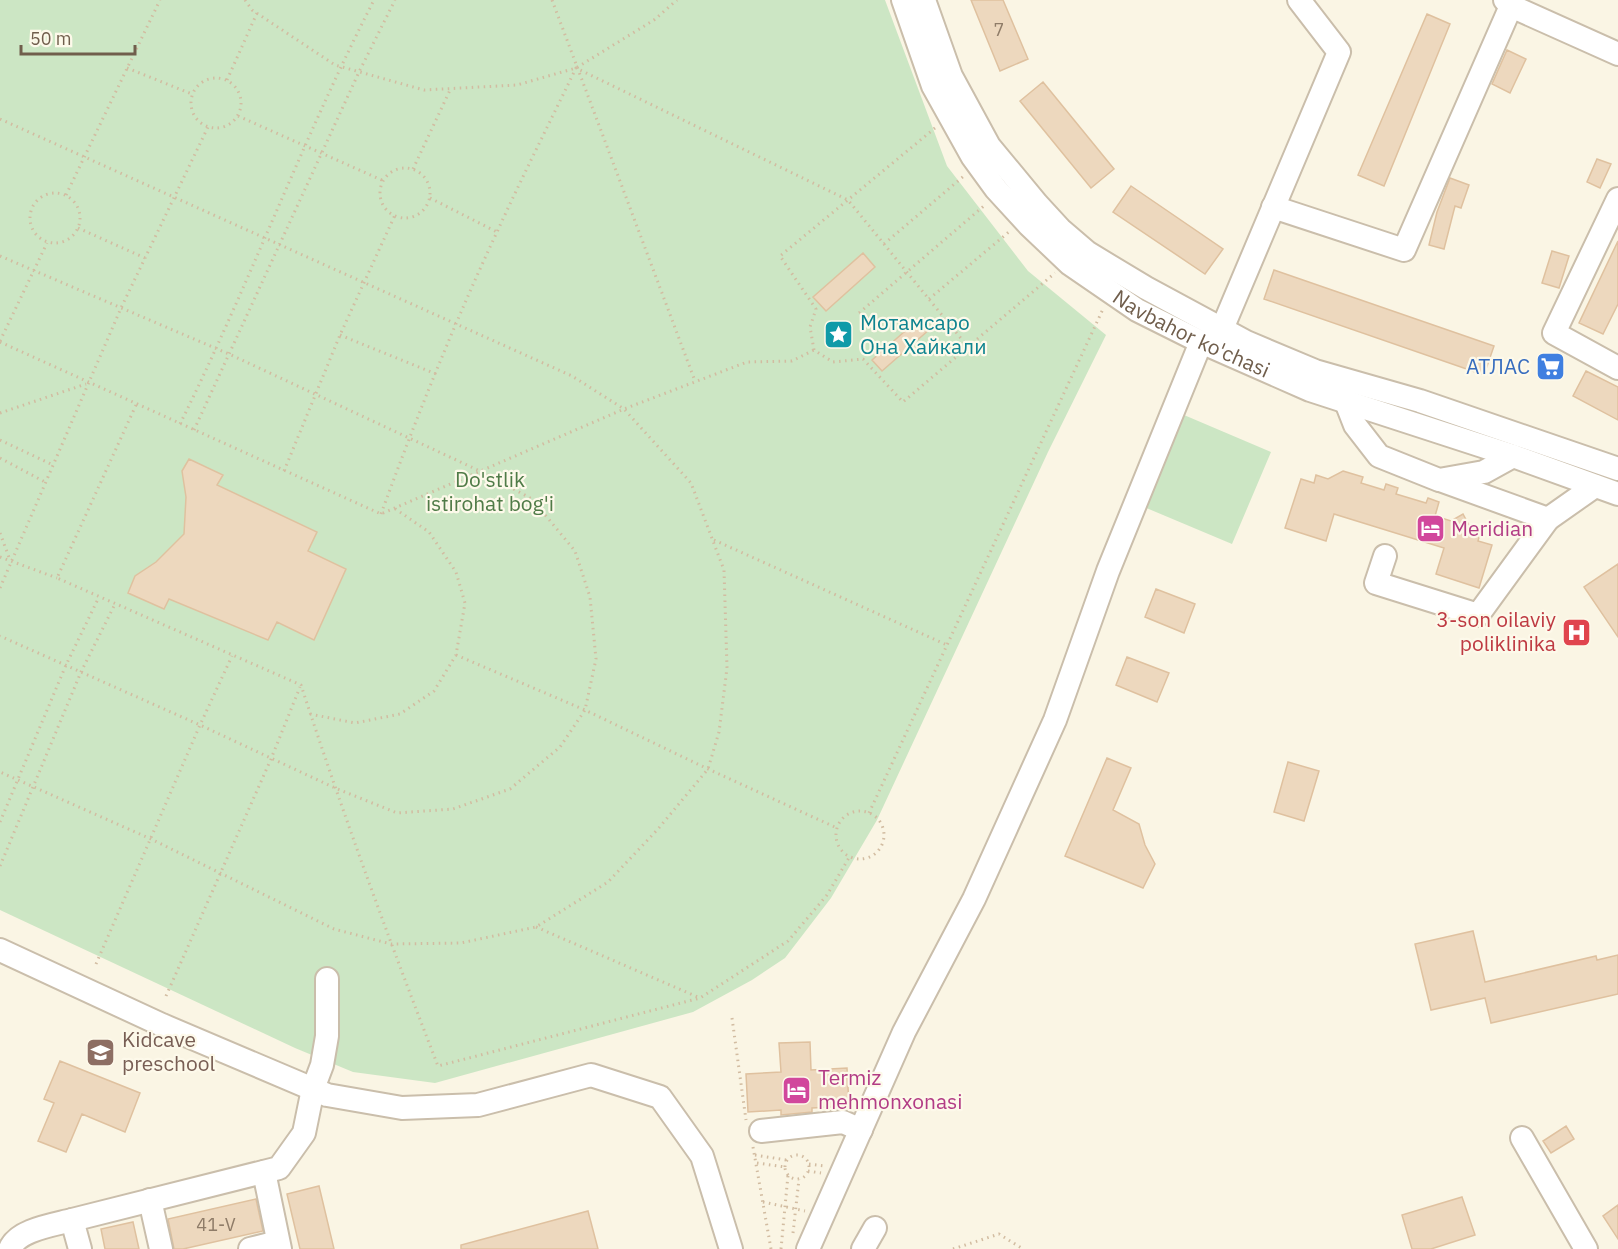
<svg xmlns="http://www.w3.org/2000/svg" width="1618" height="1249" font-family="'IBM Plex Sans',sans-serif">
<rect width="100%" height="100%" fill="#faf5e4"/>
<path fill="#cce6c4" d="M0 0H885L947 166 1028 271 1106 335 1048 452 877 820 831 898 785 958 752 980 693 1012 435 1083 353 1072 295 1048 0 910Z
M1184 415 1271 452 1232 544 1144 507Z"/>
<path fill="#edd8be" stroke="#dfc19f" stroke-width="1.5" d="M971 0H1003L1028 59 1000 71Z
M1427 14 1450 24 1384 186 1358 175Z
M1507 50 1526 59 1510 93 1492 84Z
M1043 82 1114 169 1091 188 1020 101Z
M1597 159 1611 164 1600 188 1587 182Z
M1450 178 1469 185 1461 208 1455 206 1444 249 1429 245 1437 212Z
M1131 186 1223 249 1205 274 1113 212Z
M1618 241V304L1603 334 1579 323Z
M1552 251 1569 256 1559 288 1542 283Z
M863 253 875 267 826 311 813 297Z
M1274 270 1494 346 1484 375 1264 299Z
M920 318 930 329 882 371 872 360Z
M1586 371 1618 387V420L1573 396Z
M189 459 223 475 217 485 317 532 308 551 346 569 314 640 277 622 268 640 169 599 164 609 128 593 135 576 156 562 184 534 186 497 182 471Z
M1343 471 1363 477 1361 483 1384 490 1386 484 1398 488 1396 494 1426 503 1428 498 1439 502 1435 516 1451 521 1463 514 1470 527 1481 530 1478 541 1492 545 1479 588 1436 574 1444 548 1334 514 1326 541 1285 528 1301 479 1314 483 1316 475 1328 479Z
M1618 564V637L1584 587Z
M1156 589 1195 604 1184 633 1145 617Z
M1127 657 1169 673 1157 702 1116 685Z
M1107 758 1131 768 1113 810 1139 824 1145 845 1155 864 1143 888 1065 856Z
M1288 762 1319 771 1304 821 1274 812Z
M1473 931 1485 982 1596 956 1597 960 1618 955V994L1491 1023 1485 998 1431 1010 1415 944Z
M810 1042 811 1070 847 1068 849 1106 812 1108V1112L781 1115V1110L748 1112 746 1074 781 1072 779 1043Z
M60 1061 140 1093 125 1132 82 1114 66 1152 38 1141 54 1103 44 1099Z
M1566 1126 1574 1139 1551 1153 1543 1141Z
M319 1186 334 1249H300L287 1194Z
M1462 1197 1475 1235 1431 1249H1412L1402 1215Z
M256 1199 263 1231 183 1249H174L168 1219Z
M1618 1205V1239L1603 1216Z
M588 1211 598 1249H461V1245Z
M133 1222 139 1249H105L101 1229Z"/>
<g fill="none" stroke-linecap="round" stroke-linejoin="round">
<defs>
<g id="minor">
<path id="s1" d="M903 0 933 86 972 156 996 189 1029 225 1070 264 1137 310 1201 342 1310 390 1513 456 1618 494"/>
<path d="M924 0 951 76 989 146 1037 204 1060 229 1088 253 1146 288 1246 342 1315 371 1420 401 1618 469"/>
<path d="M1505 0 1511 6 1618 54"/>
<path d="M1618 199 1554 333 1618 368"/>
<path d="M1273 207 1404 250 1511 6"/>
<path d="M1222 329 1339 52 1299 0"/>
<path d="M1346 402 1355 425 1379 456 1439 480 1484 472 1513 456"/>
<path d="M1440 480 1548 519 1595 486"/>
<path d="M1385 556 1376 583 1478 615 1548 519"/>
<path d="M0 950 162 1025 327 1095 402 1108 478 1105 591 1075 660 1097 702 1156 731 1249"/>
<path d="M761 1131 843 1122 861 1130"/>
<path d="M1522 1138 1586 1249"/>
<path d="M264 1172 280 1249"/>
<path d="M150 1200 161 1249"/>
<path d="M10 1249C17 1230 53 1225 72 1220"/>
<path d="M80 1249 72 1220 279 1168 304 1133 313 1089 322 1065 327 1036V979"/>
<path d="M250 1249 278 1242"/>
<path d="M808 1249 904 1032 974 899 1055 720 1108 571 1201 342"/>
<path d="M863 1249 875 1228"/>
</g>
</defs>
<use href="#minor" stroke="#cabeab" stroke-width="26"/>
<path stroke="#d2bca1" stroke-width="3" stroke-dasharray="1.5 4.5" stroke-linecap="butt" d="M245 0 252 10 335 65 424 90 517 85 576 68 654 20 677 0
M552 0 695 381
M127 68 192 94
M191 103a25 25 0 1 1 50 0a25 25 0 1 1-50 0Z
M227 80 257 13
M238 116 384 181
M0 119 572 376 624 409 691 483 724 570 727 668 719 732 708 769 658 829 608 882 536 927 461 943 391 944 334 929 151 839 0 772
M935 128 780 256 816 309 810 327 814 350 833 362 863 359 903 402 1055 273
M380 193a25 25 0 1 1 50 0a25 25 0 1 1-50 0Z
M413 169 451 88
M30 218a25 25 0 1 1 50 0a25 25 0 1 1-50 0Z
M66 195 160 0
M430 198 497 232
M78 228 145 258
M884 244 965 175
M0 256 229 354 482 472 532 499 575 551 590 597 596 659 585 710 560 747 510 789 453 809 397 813 335 788 200 725 0 636
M929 299 1010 231
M859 313 985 205
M340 335 436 374
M0 341 47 243
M0 342 381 514 624 409 747 362 792 361 814 350
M136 405 57 578 301 685C343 814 389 940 438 1066L700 998 788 941 827 895 850 856
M0 413 86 384
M180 424C249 285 303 138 374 0
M194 430 359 72 395 0
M0 440 53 465
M0 458 45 482
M284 471 340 335 395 215
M381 514C416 418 454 324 497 232 522 177 550 122 576 68L848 200 968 347
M0 533 10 560
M714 540 947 645
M0 557 57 578
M0 588 121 308 208 127
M456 655 585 710 708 769 837 828
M310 714 355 723 400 714 434 691 456 655 465 603 456 572 429 532 394 508
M836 835a24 24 0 1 1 48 0a24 24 0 1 1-48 0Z
M869 813 1103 309
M0 822 66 665 99 597
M0 866 81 672 115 604
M536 927 700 998
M96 964 200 725 232 656
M166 996 271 759 300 687
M732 1018 746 1120
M753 1147 771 1249
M785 1167a12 12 0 1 1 24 0a12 12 0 1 1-24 0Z
M755 1155 786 1160
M757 1163 785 1167
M809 1164 825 1166
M808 1171 821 1173
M763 1202 805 1211
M793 1233 799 1179
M781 1249 788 1175
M953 1249 999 1234 1023 1249"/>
<use href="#minor" stroke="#fff" stroke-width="22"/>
</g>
<defs>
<symbol id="sight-square" viewBox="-11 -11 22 22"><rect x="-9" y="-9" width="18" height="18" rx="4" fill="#0f9aa8" stroke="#fdf9ea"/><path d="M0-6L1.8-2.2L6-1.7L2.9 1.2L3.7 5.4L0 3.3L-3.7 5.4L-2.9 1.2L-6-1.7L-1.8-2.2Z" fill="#fff"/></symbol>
<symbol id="supermarket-square" viewBox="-11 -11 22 22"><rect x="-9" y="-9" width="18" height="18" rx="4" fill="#3f7fe0" stroke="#fdf9ea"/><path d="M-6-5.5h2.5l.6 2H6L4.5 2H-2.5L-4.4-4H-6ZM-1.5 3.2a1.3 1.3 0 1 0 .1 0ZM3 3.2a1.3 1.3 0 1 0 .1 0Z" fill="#fff"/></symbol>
<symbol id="hotel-square" viewBox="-11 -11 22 22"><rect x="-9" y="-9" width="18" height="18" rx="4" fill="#d1479c" stroke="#fdf9ea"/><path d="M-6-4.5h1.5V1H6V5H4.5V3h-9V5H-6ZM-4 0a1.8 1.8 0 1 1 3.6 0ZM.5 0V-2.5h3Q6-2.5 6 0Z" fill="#fff"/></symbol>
<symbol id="hospital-square" viewBox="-11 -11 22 22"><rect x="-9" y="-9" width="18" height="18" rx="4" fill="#e0444e" stroke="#fdf9ea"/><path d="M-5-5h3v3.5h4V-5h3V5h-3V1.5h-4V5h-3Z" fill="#fff"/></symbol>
<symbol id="school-square" viewBox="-11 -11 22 22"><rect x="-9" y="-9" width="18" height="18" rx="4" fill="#8d6e63" stroke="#fdf9ea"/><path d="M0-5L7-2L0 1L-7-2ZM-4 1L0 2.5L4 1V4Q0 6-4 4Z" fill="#fff"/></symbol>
</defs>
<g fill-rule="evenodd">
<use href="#sight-square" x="822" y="318" width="33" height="33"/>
<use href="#supermarket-square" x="1534" y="350" width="33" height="33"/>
<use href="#hotel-square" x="1414" y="512" width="33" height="33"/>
<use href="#hospital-square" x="1560" y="616" width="33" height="33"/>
<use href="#school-square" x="84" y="1036" width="33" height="33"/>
<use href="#hotel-square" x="780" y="1074" width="33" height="33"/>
</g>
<g text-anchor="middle" stroke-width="4.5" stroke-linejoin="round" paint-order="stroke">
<g font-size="18" fill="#8f7c68">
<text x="999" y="36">7</text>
<text x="216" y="1231">41-V</text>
</g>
<g font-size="21" fill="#0d838f" stroke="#fdf9ea" text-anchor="start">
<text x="860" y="330">Мотамсаро<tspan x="860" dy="24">Она Хайкали</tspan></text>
</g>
<g font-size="21" fill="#705e4c" stroke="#fdf9ea">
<text dy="7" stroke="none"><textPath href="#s1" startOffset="458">Navbahor ko'chasi</textPath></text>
</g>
<g font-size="21" fill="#366cbe" stroke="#fdf9ea" text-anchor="end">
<text x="1530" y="374">АТЛАС</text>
</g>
<g font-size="21" fill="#4f7b47" stroke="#fdf9ea">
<text x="490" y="487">Do'stlik<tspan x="490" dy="24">istirohat bog'i</tspan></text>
</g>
<g font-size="21" fill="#b23c85" stroke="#fdf9ea" text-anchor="start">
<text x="1451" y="536">Meridian</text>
<text x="818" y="1085">Termiz<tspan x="818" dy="24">mehmonxonasi</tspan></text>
</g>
<g font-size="21" fill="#be3a42" stroke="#fdf9ea" text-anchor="end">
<text x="1556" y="627">3-son oilaviy<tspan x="1556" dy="24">poliklinika</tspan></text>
</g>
<g font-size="21" fill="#785e54" stroke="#fdf9ea" text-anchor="start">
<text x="122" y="1047">Kidcave<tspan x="122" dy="24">preschool</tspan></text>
</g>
</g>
<path d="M21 45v9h114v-9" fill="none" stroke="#705e4c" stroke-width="3"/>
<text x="30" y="45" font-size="18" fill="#705e4c" stroke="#fdf9ea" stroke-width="4.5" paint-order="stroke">50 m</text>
</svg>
